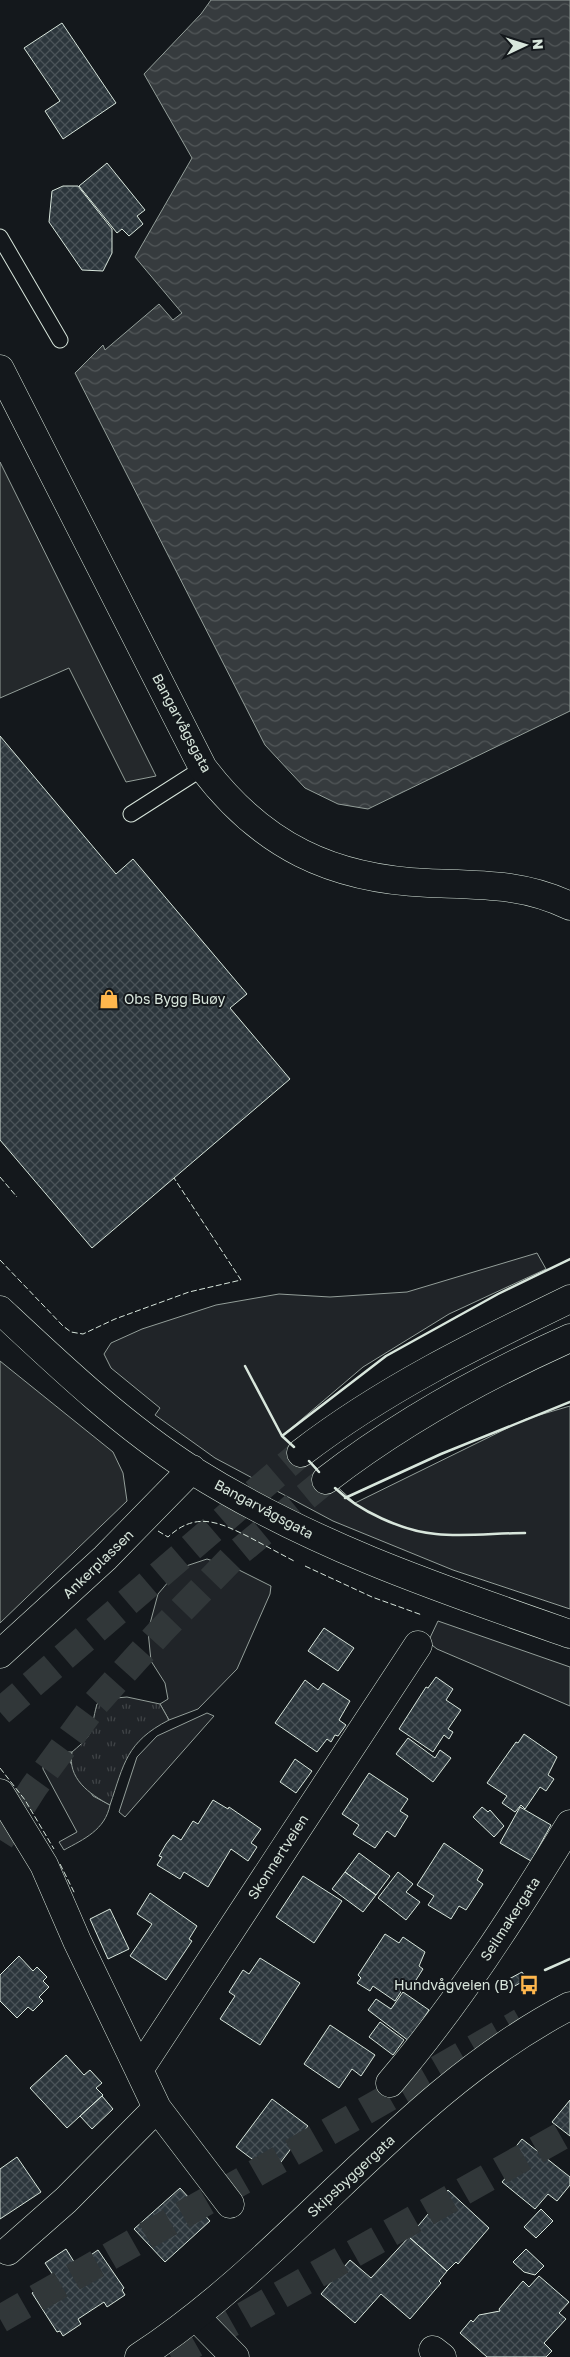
<svg xmlns="http://www.w3.org/2000/svg" width="570" height="2357" font-family="'Golos Text',sans-serif">
<defs>
<pattern id="park-tufts" width="24" height="20" patternUnits="userSpaceOnUse" patternTransform="scale(1.25)"><rect width="24" height="20" fill="#202428"/><path d="M3 7l-1-3M5 7V3M7 7l1-3M15 17l-1-3M17 17v-4M19 17l1-3" fill="none" stroke="#404447"/></pattern>
<pattern id="water-waves" width="16" height="10" patternUnits="userSpaceOnUse" patternTransform="scale(1.25)"><rect width="16" height="10" fill="#363b3e"/><path d="M0 5q4-4 8 0t8 0" fill="none" stroke="#525759"/></pattern>
<pattern id="building-cross-hatch" width="8" height="8" patternUnits="userSpaceOnUse" patternTransform="scale(1.25)"><rect width="8" height="8" fill="#2c363c"/><path d="M0 0l8 8M0 8l8-8" fill="none" stroke="#4a5358"/></pattern>
</defs>
<rect width="100%" height="100%" fill="#14181c"/>
<path fill="#202428" stroke="#939e99" d="M537 1253 546 1269 449 1314 363 1367 282 1436 355 1503 526 1419 570 1406V1609L453 1570 333 1521 215 1458 155 1415 160 1408 111 1368 104 1354 111 1343 142 1329 216 1305 279 1294 330 1297 407 1292Z
M207 1559 237 1569 271 1586 270 1594 237 1669 198 1709 169 1720 160 1704 168 1699 165 1683 151 1661 148 1631 158 1594 180 1568Z
M438 1621 570 1667V1706L437 1649 428 1642Z
M207 1713 214 1716 125 1817 119 1812 137 1757 157 1736Z
M51 1752H72L70 1762 93 1796 110 1805C105 1830 84 1839 64 1850L59 1842 77 1832 43 1769V1760Z"/>
<path fill="url(#park-tufts)" stroke="#939e99" d="M127 1697 160 1704 169 1720C126 1742 124 1764 110 1805 89 1794 67 1778 72 1752 97 1731 89 1733 97 1704L105 1699Z"/>
<path fill="#24282b" stroke="#939e99" d="M0 462 156 776 126 782 69 668 0 698Z
M0 1361 113 1452 123 1473 127 1501 0 1623Z"/>
<path fill="url(#water-waves)" stroke="#939e99" d="M211 0H570V711L368 809 338 804 305 788 265 745 75 373 103 345 105 350 159 304 173 320 182 313 135 257 192 158 144 74 201 14Z"/>
<path fill="url(#building-cross-hatch)" stroke="#d8e6dc" d="M62 23 116 103 63 139 45 111 60 101 24 48Z
M107 163 145 210 137 216 143 224 129 236 122 229 117 233 79 186Z
M63 186H78L112 229V253L103 271 82 270 49 222 52 191Z
M0 736 116 874 133 859 247 994 230 1008 290 1079 92 1248 0 1140Z
M324 1628 354 1648 338 1671 308 1651Z
M436 1677 453 1689 446 1700 461 1710 448 1729 453 1732 449 1739 444 1735 433 1752 399 1729 426 1687 428 1688Z
M305 1680 318 1690 323 1683 350 1701 339 1720 346 1725 338 1736 335 1735 331 1742 327 1739 317 1752 275 1723Z
M524 1734 557 1757 548 1775 554 1779 546 1791 540 1787 525 1809 521 1805 515 1812 502 1803 507 1796 487 1783 516 1742 518 1743Z
M408 1738 435 1758 440 1750 451 1758 433 1782 396 1754Z
M295 1759 312 1771 296 1793 280 1782Z
M369 1773 408 1799 400 1811 408 1816 395 1837 387 1831 375 1848 353 1834 359 1825 342 1814Z
M213 1800 228 1809 229 1807 261 1829 251 1843 257 1847 248 1861 231 1849 208 1887 184 1872 180 1879 157 1865 162 1857 159 1856 166 1844 173 1835 181 1840 193 1821 198 1824Z
M482 1807 488 1812 490 1810 504 1826 494 1837 473 1817Z
M520 1807 551 1825 531 1861 500 1843Z
M444 1843 483 1870 477 1880 483 1884 466 1910 459 1906 451 1919 428 1905 434 1896 417 1885Z
M359 1853 390 1876 376 1895 345 1872Z
M345 1872 376 1895 363 1912 332 1889Z
M398 1872 413 1884 406 1892 420 1902 406 1920 378 1898Z
M303 1876 342 1901 314 1943 276 1917Z
M150 1893 197 1926 189 1939 192 1941 166 1980 130 1956 152 1924 137 1914Z
M110 1909 129 1949 108 1959 90 1919Z
M385 1934 399 1943 403 1937 425 1952 419 1966 423 1969 409 1991 404 1987 395 2001 373 1986 370 1991 357 1983 361 1978 358 1975Z
M19 1956 33 1971 37 1967 47 1977 43 1981 49 1987 39 1997 43 2001 33 2011 28 2007 17 2018 0 2001V1975Z
M260 1958 300 1983 260 2045 220 2019 235 1996 229 1992 243 1970 249 1974Z
M522 1972 527 1979 513 1987 509 1979Z
M403 1992 429 2010 409 2041 368 2010 376 1999 391 2009Z
M380 2022 404 2040 393 2055 369 2037Z
M330 2025 375 2055 361 2076 352 2069 339 2088 304 2064Z
M66 2055 84 2075 90 2070 102 2083 96 2088 103 2095 67 2128 30 2088Z
M102 2096 113 2109 92 2129 80 2116Z
M272 2099 308 2126 272 2174 236 2147Z
M570 2100V2136L552 2122Z
M522 2139 570 2177V2185L557 2201 548 2194 535 2209 502 2182 515 2167 505 2160Z
M17 2157 41 2192 0 2219V2169Z
M180 2188 210 2221 165 2262 134 2229Z
M448 2190 489 2228 458 2264 456 2262 447 2271 409 2237Z
M541 2209 553 2221 536 2238 524 2227Z
M409 2237 447 2271 439 2281 441 2283 410 2319 381 2294 355 2323 321 2294 350 2260 371 2278Z
M66 2249 76 2265 98 2250 124 2288 122 2290 125 2295 107 2307 104 2302 78 2319 81 2324 63 2336 60 2331 57 2332 32 2293 55 2278 45 2263Z
M526 2249 544 2266 535 2275 524 2272 513 2262Z
M539 2276 569 2302 559 2313 566 2319 544 2343 552 2351 546 2357H487L460 2333 471 2320 473 2322 479 2315 500 2311 499 2309 523 2281 529 2287Z"/>
<g fill="none" stroke-linecap="round" stroke-linejoin="round">
<path stroke="#313739" stroke-width="28" stroke-dasharray="28 14" stroke-linecap="butt" d="M0 1712 301 1453
M0 1840 34 1787 95 1704 160 1632 234 1556 326 1480
M0 2319 521 2022
M171 2357 570 2131"/>
<defs>
<path id="lane" d="M0 237 60 340
M131 814 203 768"/>
<path id="street" d="M0 369 203 768C262 846 332 879 428 883 479 885 523 883 570 906
M0 1310C61 1367 122 1425 192 1470 311 1545 438 1588 570 1634
M0 1654 105 1558 192 1469
M0 1793 44 1865 77 1941 139 2070 418 1645
M139 2070 157 2108 230 2204
M390 2083C458 2003 515 1914 570 1824
M8 2251 66 2200 157 2108
M196 2317 235 2357
M433 2350 442 2357"/>
<path id="secondary" d="M139 2357C295 2255 403 2092 570 2006"/>
<path id="highway" d="M301 1453C384 1389 477 1344 570 1299
M326 1480C400 1423 485 1376 570 1338"/>
</defs>
<use href="#lane" stroke="#d8e6dc" stroke-width="17"/>
<use href="#street" stroke="#d8e6dc" stroke-width="29"/>
<use href="#secondary" stroke="#d8e6dc" stroke-width="29"/>
<use href="#highway" stroke="#d8e6dc" stroke-width="29"/>
<use href="#lane" stroke="#14181c" stroke-width="15"/>
<use href="#street" stroke="#14181c" stroke-width="28"/>
<use href="#secondary" stroke="#14181c" stroke-width="28"/>
<use href="#highway" stroke="#14181c" stroke-width="28"/>
<path stroke="#d8e6dc" stroke-width="1" stroke-dasharray="6 2.5" stroke-linecap="butt" d="M0 1177 17 1197
M0 1260 63 1326 71 1332 83 1334 115 1319 189 1292 241 1280 174 1178
M158 1531 168 1537C196 1511 219 1522 249 1537 264 1545 279 1553 294 1561
M305 1566 372 1597 422 1615
M0 1768 25 1800 54 1849
M60 1864 75 1894"/>
<path stroke="#d8e6dc" stroke-width="2.5" d="M245 1366 282 1436 294 1447
M282 1436 386 1356 498 1294 570 1259
M309 1461 319 1472
M335 1488C359 1511 402 1531 436 1534 464 1537 496 1533 525 1533
M345 1498 441 1454 570 1402
M545 1970 570 1959"/>
</g>
<defs>
<symbol id="shop-bare" viewBox="-9 -9 18 18"><path d="M-5-2.5h2.3a2.7 3.5 0 0 1 5.4 0H5L5.5 6h-11ZM-1.5-2.5h3a1.5 2.3 0 0 0-3 0Z" fill="#ffb74d" stroke="#14181c" stroke-width="2.5" paint-order="stroke"/></symbol>
<symbol id="bus-bare" viewBox="-9 -9 18 18"><path d="M-5-6H5V4H4V6H2V4H-2V6H-4V4H-5ZM-3.5-4V0h7V-4ZM-3.5 1.2v1.5H-2V1.2ZM2 1.2v1.5H3.5V1.2Z" fill="#ffb74d" stroke="#14181c" stroke-width="2.5" paint-order="stroke"/></symbol>
</defs>
<g fill-rule="evenodd">
<use href="#shop-bare" x="95" y="985" width="28" height="28"/>
<use href="#bus-bare" x="515" y="1971" width="28" height="28"/>
</g>
<g text-anchor="middle" stroke-width="4" stroke-linejoin="round" paint-order="stroke">
<g font-size="14" fill="#d8e6dc" stroke="#14181c">
<text transform="translate(182 723) rotate(62)" y="5">Bangarvågsgata</text>
<text transform="translate(264 1509) rotate(28)" y="5">Bangarvågsgata</text>
<text transform="translate(98 1564) rotate(-44)" y="5">Ankerplassen</text>
<text transform="translate(278 1857) rotate(-57)" y="5">Skonnertveien</text>
<text transform="translate(510 1919) rotate(-57)" y="5">Seilmakergata</text>
<text transform="translate(351 2176) rotate(-43)" y="5">Skipsbyggergata</text>
</g>
<g font-size="14" fill="#d8e6dc" stroke="#14181c" text-anchor="start">
<text x="124" y="1004">Obs Bygg Buøy</text>
<text x="514" y="1990" text-anchor="end">Hundvågveien (B)</text>
</g>
</g>
<g transform="translate(525 45) rotate(86)" stroke="#14181c" stroke-width="4" paint-order="stroke">
<path d="M0-4L9 19L0 12L-9 19Z" fill="#d8e6dc"/>
<text y="-8" font-size="14" font-weight="bold" text-anchor="middle" fill="#d8e6dc">N</text>
</g>
</svg>
